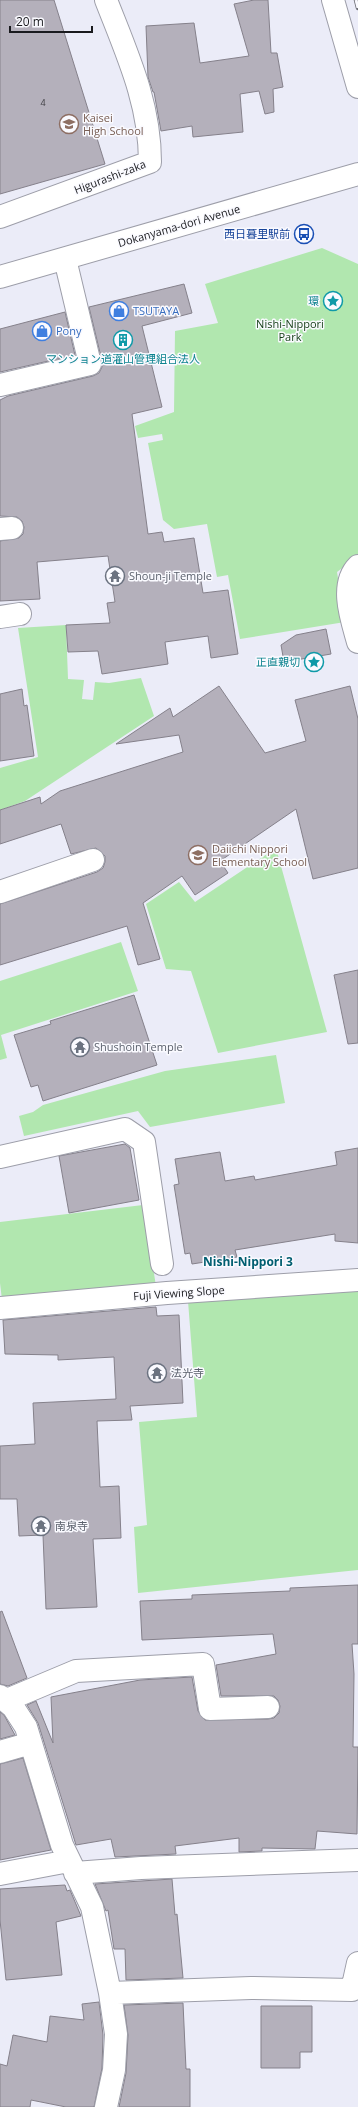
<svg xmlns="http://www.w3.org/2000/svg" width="358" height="2107" font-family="'Open Sans','Noto Sans JP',sans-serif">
<rect width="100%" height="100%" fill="#ebecf8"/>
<path fill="#b1e7af" d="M322 248 358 264V556L337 572 345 622 240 639 228 575 217 577 207 524 174 529 163 520 148 443 163 440 162 434 138 438 135 426 174 412 175 331 218 323 205 284Z
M66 625 68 679 84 680 82 699 93 700 95 682 109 683 141 678 154 716 25 801 0 810V768L38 757 18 628Z
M276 848 327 1032 218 1053 191 971 166 969 146 904 179 882 195 902Z
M121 942 138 991 1 1035 7 1058 0 1060V981Z
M276 1055 285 1103 150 1127 138 1111 24 1136 19 1116 33 1112 43 1105 165 1071Z
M143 1205 156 1286 2 1300 0 1283V1222Z
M358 1283V1570L138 1593 134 1527 147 1525 139 1422 197 1417 188 1301Z"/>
<path fill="#b4b0bb" stroke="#85818b" d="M0 0H54L105 164 0 194Z
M254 0H268L271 53H277L283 87 273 89 274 112 265 114 259 91 240 94 243 132 193 137 192 126 161 131 154 92H153L148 77 146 26 194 23 200 63 249 56 234 4Z
M184 284 192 313 142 326 162 407 132 414 148 534 162 532 164 542 194 538 203 593 228 590 238 654 211 658 208 636 165 642 168 664 102 674 98 651 68 652 66 625 110 623 107 603 115 602 108 556 37 562 40 599 0 601V541L19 538 23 534 24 527 22 521 17 517 0 516V400L8 396 93 376 99 373 102 367V361L89 307Z
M65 312 75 355 0 372V329Z
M326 629 331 654 284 662 281 645 296 635Z
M219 686 265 753 306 741 295 700 350 686 358 719V868L313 879 296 809 220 861 228 873 195 895 182 876 143 903 160 959 138 965 127 926 0 965V904L97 872 103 868 105 862V856L96 848 71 854 61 824 0 844V810L40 797 41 804 60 791 183 752 179 735 116 744 170 708 173 717Z
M22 689 24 706 27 705 34 756 0 761V694Z
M358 970V1043L348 1044 334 975Z
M134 995 157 1065 43 1101 38 1085 31 1087 14 1035 51 1024 50 1021Z
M125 1144 130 1148 139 1200 69 1213 59 1156Z
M358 1148V1243L335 1241V1234L235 1250 237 1257 192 1264 190 1253 185 1254 174 1185 179 1184 175 1159 220 1152 225 1181 254 1176 255 1180 337 1165 335 1152Z
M156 1307 157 1316 179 1315 183 1403 130 1406 132 1420 97 1421 100 1487 119 1486 121 1538 93 1539 97 1607 46 1609 43 1535 19 1536 17 1499H0V1446L35 1444 33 1403 116 1399 114 1357 58 1360V1355L5 1354 3 1320Z
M358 1585V1644H352L354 1674 353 1747H358L357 1834 317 1831 315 1849 262 1848V1851L239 1852V1838L175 1846 176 1854 115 1857 111 1839 76 1845 38 1723 27 1705 36 1701 53 1743 51 1697 140 1680 192 1677 198 1711 205 1720 268 1719 274 1718 279 1713 280 1706 278 1700 274 1696H221L216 1665 276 1654 273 1634 142 1640 140 1601 192 1599V1595L290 1591V1588Z
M2 1611 27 1678 8 1686 0 1684V1612Z
M0 1712 4 1715 15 1735 0 1739Z
M23 1758 51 1850 0 1860V1764Z
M172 1879 175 1915 177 1914 183 1978 126 1980 125 1949H114L108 1910 106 1911 95 1884Z
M65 1885 67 1891 70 1890 81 1916 56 1922 62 1975 6 1980 0 1920V1889Z
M99 2002 103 2035 102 2068 94 2107H66L31 2100 30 2107H0V2064L7 2066 13 2035 47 2042 50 2016 84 2020 82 2004Z
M183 2003 186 2069H190V2107H119L126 2073 128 2035 124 2005Z
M261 2006H312V2052H300V2068H261Z"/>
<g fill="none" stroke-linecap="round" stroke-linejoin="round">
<defs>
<path id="minor" d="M333 0 358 87
M0 217 150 162C150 103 127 54 106 0
M0 385 90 364 65 259
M0 529 12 528
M358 566C339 585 352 620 358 642
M0 617 20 614
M0 892 93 860
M0 1157 125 1129 144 1142 162 1264
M0 1308 167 1293 358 1280
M0 1696 13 1707 26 1727 62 1845 92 1907 110 1993 116 2034 114 2070 106 2107
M7 1700 76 1671 203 1664 210 1709 268 1707
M0 1752 31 1743
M75 1873 141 1868 358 1860
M0 1874 69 1861
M110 1993 251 1988 352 1990 358 1963"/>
<path id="major" d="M0 277 358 174"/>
</defs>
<use href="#minor" stroke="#9d9ea9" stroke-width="24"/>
<use href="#major" stroke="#9d9ea9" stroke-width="24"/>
<use href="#minor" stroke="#fff" stroke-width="22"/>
<use href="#major" stroke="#fff" stroke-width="22"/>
<defs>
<path id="rail" d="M356 0 358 8"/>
</defs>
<use href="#rail" stroke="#696a71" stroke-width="4.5"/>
<use href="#rail" stroke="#fafaff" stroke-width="3" stroke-dasharray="9" stroke-linecap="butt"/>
</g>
<defs>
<symbol id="school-ring" viewBox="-11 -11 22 22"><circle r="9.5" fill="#fafaff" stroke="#8d6e63" stroke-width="1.5"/><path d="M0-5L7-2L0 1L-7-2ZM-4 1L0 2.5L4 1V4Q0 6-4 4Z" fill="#8d6e63"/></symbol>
<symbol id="bus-ring" viewBox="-11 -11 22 22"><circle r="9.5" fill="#fafaff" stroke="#1a4fb4" stroke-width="1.5"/><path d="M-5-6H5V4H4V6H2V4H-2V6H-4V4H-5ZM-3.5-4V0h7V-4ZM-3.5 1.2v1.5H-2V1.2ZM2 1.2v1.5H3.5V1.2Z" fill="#1a4fb4"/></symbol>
<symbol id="sight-ring" viewBox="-11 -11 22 22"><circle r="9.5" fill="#fafaff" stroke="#0f9aa8" stroke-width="1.5"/><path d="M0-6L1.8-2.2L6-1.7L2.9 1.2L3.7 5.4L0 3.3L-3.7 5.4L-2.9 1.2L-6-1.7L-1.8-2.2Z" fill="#0f9aa8"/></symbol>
<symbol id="shop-ring" viewBox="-11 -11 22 22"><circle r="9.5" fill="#fafaff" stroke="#3f7fe0" stroke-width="1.5"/><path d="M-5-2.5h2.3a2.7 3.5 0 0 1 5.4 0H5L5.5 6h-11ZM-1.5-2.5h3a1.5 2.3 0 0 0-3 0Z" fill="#3f7fe0"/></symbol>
<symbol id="building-ring" viewBox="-11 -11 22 22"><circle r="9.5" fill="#fafaff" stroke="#0f9aa8" stroke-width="1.5"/><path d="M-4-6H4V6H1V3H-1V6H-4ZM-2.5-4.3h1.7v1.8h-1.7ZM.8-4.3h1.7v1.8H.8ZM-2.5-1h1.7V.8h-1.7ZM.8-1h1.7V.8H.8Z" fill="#0f9aa8"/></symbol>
<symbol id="temple-ring" viewBox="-11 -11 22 22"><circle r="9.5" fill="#fafaff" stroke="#6b7280" stroke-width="1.5"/><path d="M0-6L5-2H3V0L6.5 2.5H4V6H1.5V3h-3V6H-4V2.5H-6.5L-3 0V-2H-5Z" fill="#6b7280"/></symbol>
</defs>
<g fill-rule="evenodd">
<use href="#school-ring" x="58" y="113" width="22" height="22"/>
<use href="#bus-ring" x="293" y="223" width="22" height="22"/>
<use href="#sight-ring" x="322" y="290" width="22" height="22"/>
<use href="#shop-ring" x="108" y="300" width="22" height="22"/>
<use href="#shop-ring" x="31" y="320" width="22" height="22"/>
<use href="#building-ring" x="112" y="329" width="22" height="22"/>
<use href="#temple-ring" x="104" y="565" width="22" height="22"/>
<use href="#sight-ring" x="303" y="651" width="22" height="22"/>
<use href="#school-ring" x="187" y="844" width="22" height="22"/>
<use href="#temple-ring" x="69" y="1036" width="22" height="22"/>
<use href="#temple-ring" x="146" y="1362" width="22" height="22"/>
<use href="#temple-ring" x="30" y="1515" width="22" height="22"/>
</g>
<g text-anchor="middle" stroke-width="3" stroke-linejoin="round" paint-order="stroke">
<g font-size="9" fill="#404045">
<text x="43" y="106">4</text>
</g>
<g font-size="11" fill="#785e54" stroke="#fafaff" text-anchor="start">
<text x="83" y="122">Kaisei<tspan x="83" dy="13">High School</tspan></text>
<text x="212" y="853">Daiichi Nippori<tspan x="212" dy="13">Elementary School</tspan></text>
</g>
<g font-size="11" fill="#191a1e" stroke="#fafaff">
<text transform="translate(110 177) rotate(-21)" y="4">Higurashi-zaka</text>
<text transform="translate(179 226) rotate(-16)" y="4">Dokanyama-dori Avenue</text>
<text transform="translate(179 1293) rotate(-4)" y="4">Fuji Viewing Slope</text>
</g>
<g font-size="11" fill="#164399" stroke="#fafaff" text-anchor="end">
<text x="290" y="238">西日暮里駅前</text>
</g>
<g font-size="11" fill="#0d838f" stroke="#fafaff" text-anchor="end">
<text x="319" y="305">環</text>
<text x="123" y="363" text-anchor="middle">マンション道灌山管理組合法人</text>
<text x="300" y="666">正直親切</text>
</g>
<g font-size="11" fill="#366cbe" stroke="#fafaff" text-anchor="start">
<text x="133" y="315">TSUTAYA</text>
<text x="56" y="335">Pony</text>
</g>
<g font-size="11" fill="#123d14" stroke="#fafaff">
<text x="290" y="328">Nishi-Nippori<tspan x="290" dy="13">Park</tspan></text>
</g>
<g font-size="11" fill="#5b616d" stroke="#fafaff" text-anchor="start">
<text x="129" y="580">Shoun-ji Temple</text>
<text x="94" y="1051">Shushoin Temple</text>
<text x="171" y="1377">法光寺</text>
<text x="55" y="1530">南泉寺</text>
</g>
<g font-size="12" font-weight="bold" fill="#005e70" stroke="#fafaff">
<text x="248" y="1266">Nishi-Nippori 3</text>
</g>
</g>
<path d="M10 26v6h82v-6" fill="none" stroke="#191a1e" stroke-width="2"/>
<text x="16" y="26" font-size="12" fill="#191a1e" stroke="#fafaff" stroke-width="3" paint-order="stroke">20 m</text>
</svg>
